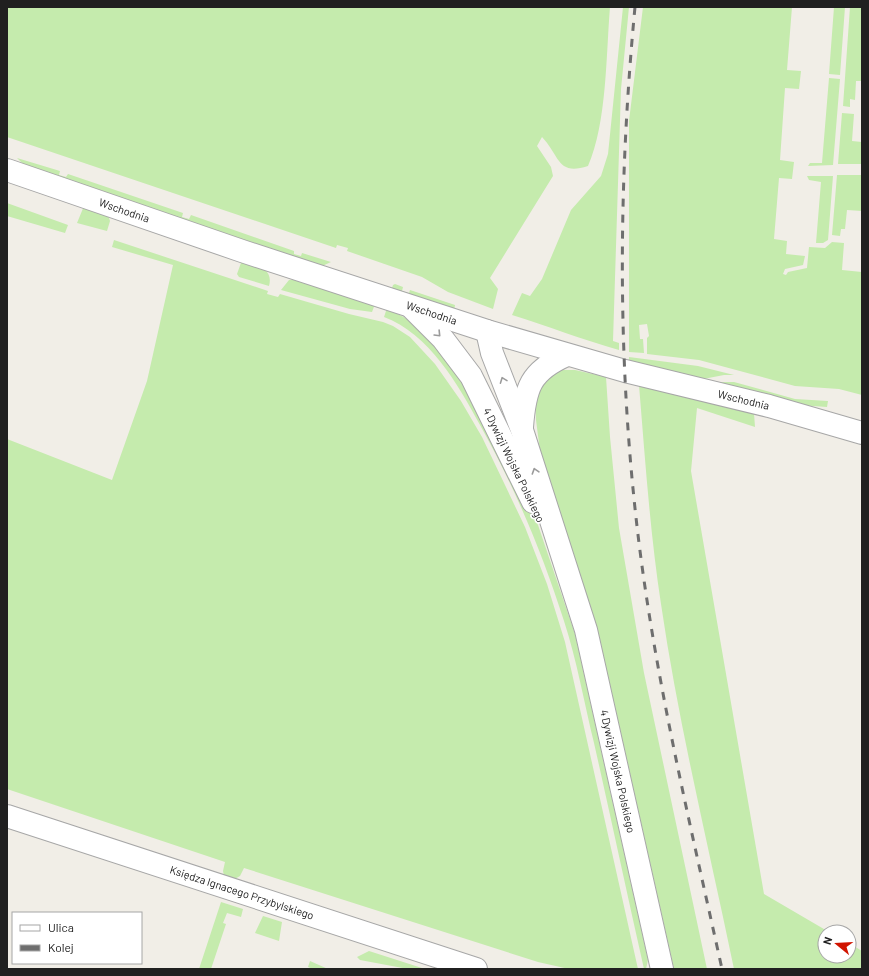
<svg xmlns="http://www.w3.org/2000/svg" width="869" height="976" font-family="Barlow,sans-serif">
<rect width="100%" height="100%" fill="#f1eee7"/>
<path fill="#c5ebad" d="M7 7H610C606 55 607 123 588 166 557 176 560 156 542 137L537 146 551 167 553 176 490 278 498 289 493 309 448 292 422 277 347 251 348 248 337 245 336 248 7 137Z
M623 7H629L621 89 613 341 619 343V350C583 340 548 326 512 315L522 293 530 296 542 279 571 210 601 176 608 154Z
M643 7H792L787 70 801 71 799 89 785 88 780 160 794 162 792 179 779 178 774 239 787 241 786 254 805 256 803 265 785 269 783 274 786 275 788 272 807 268 809 247 825 248 832 242 844 243 842 270 862 272V395L839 389 795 386 699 360 647 354V338L649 336 647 324 639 325 640 339H643L644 353 629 352V121Z
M834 7H845L840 75 829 74Z
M850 7H862V81H856L855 100 850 99V107L843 106Z
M829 78 840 79 833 165 808 166 810 163H822Z
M842 113 854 114 852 141 862 142V164H838Z
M17 158 60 171 59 175 66 177 68 174 183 213 182 217 189 219 191 215 294 251V254L301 256 302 253 331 262 320 267 25 166Z
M837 175H862V211L847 210 845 229H841L840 236 832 235Z
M807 176H833L828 240 823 243H816L821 182 809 180Z
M7 203 68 225 65 233 7 216Z
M84 206 108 215 110 221 107 231 77 223Z
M114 240 268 291 267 294 278 297 280 294 349 314 383 322 393 326 410 337 435 364 461 401 482 437 525 527 547 584 565 642 638 969H569L538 962 244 868 240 876 233 880 224 876 223 871 225 862 7 789V439L112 480 147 381 173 265 112 247Z
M242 260C256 264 274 268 269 286L239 277 237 274Z
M300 279 375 304 372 312 350 309 281 290 289 280Z
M395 284 403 287 402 291 409 293 410 290 455 305 454 311 391 291 393 285Z
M387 308 409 320 447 354 524 495 538 525 575 634 648 960 646 969H644C627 894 611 818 594 743 584 702 577 661 564 621 542 552 515 488 480 425 458 384 429 334 384 317Z
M629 357 698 366 734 375H724L698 380 629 362Z
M559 370H575L606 377 610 437 619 528 644 673 707 969H674L597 627 540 451 536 420 535 394 553 372Z
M725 382H734L795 399 828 401 827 407 799 405 712 383Z
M639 385 754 413 755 427 697 408 691 471 764 894 829 932H825V956H849V943L862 951V969H734C709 848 679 727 661 604 650 532 645 458 639 385Z
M221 902 243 909 241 917 227 913 223 923 226 924 211 969H199Z
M263 916 282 922 279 941 255 933Z
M369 951 425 969H408L360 960 357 957Z
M310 961 328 969H329H313L308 967Z"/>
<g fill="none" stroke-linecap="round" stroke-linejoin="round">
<defs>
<g id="minor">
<path id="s1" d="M7 170 242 251 487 331 625 371 769 406 862 433"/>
<path d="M413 309 443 339 471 376 533 502"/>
<path id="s2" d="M487 331 492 353 522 430 586 630 662 969"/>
<path d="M522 427C525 388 530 371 567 355"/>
<path id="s3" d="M7 816 476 969"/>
</g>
</defs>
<use href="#minor" stroke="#a7a7a7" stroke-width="24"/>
<use href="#minor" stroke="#fff" stroke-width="22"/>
<path stroke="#6e6e6e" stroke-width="3" stroke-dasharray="8 8" stroke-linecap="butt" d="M635 7C618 186 617 365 639 543 657 687 691 828 722 969"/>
</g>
<defs><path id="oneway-chevron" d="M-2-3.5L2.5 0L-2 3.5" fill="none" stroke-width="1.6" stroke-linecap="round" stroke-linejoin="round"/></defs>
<g stroke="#9b9b9b">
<use href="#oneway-chevron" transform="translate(438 334) rotate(46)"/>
<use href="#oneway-chevron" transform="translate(503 380) rotate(-111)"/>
<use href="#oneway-chevron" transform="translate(535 471) rotate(-108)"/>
</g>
<g text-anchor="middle" stroke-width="3.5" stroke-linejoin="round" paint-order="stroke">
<g font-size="11" fill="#202020" stroke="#fff">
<text dy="4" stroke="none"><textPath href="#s1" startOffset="124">Wschodnia</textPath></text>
<text dy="4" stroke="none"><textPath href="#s1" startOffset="448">Wschodnia</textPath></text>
<text dy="4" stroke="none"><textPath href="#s1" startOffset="772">Wschodnia</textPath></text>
<text transform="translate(514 465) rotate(64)" y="4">4 Dywizji Wojska Polskiego</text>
<text dy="4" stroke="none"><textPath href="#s2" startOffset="460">4 Dywizji Wojska Polskiego</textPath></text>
<text dy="4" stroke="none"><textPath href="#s3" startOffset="247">Księdza Ignacego Przybylskiego</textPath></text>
</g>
</g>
<rect width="869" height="976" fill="none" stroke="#202020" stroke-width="16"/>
<rect x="12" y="912" width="130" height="52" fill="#ffffff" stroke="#a6a6a6"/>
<rect x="20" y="925" width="20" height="6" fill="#ffffff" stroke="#a6a6a6"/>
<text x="48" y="932" font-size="12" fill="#202020">Ulica</text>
<rect x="20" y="945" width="20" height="6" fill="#6e6e6e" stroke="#a6a6a6"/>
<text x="48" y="952" font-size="12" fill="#202020">Kolej</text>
<g transform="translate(837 944) rotate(288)"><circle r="19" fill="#ffffff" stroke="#a6a6a6"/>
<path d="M0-3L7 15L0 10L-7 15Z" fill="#d11400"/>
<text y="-6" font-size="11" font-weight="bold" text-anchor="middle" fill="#202020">N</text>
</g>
</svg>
